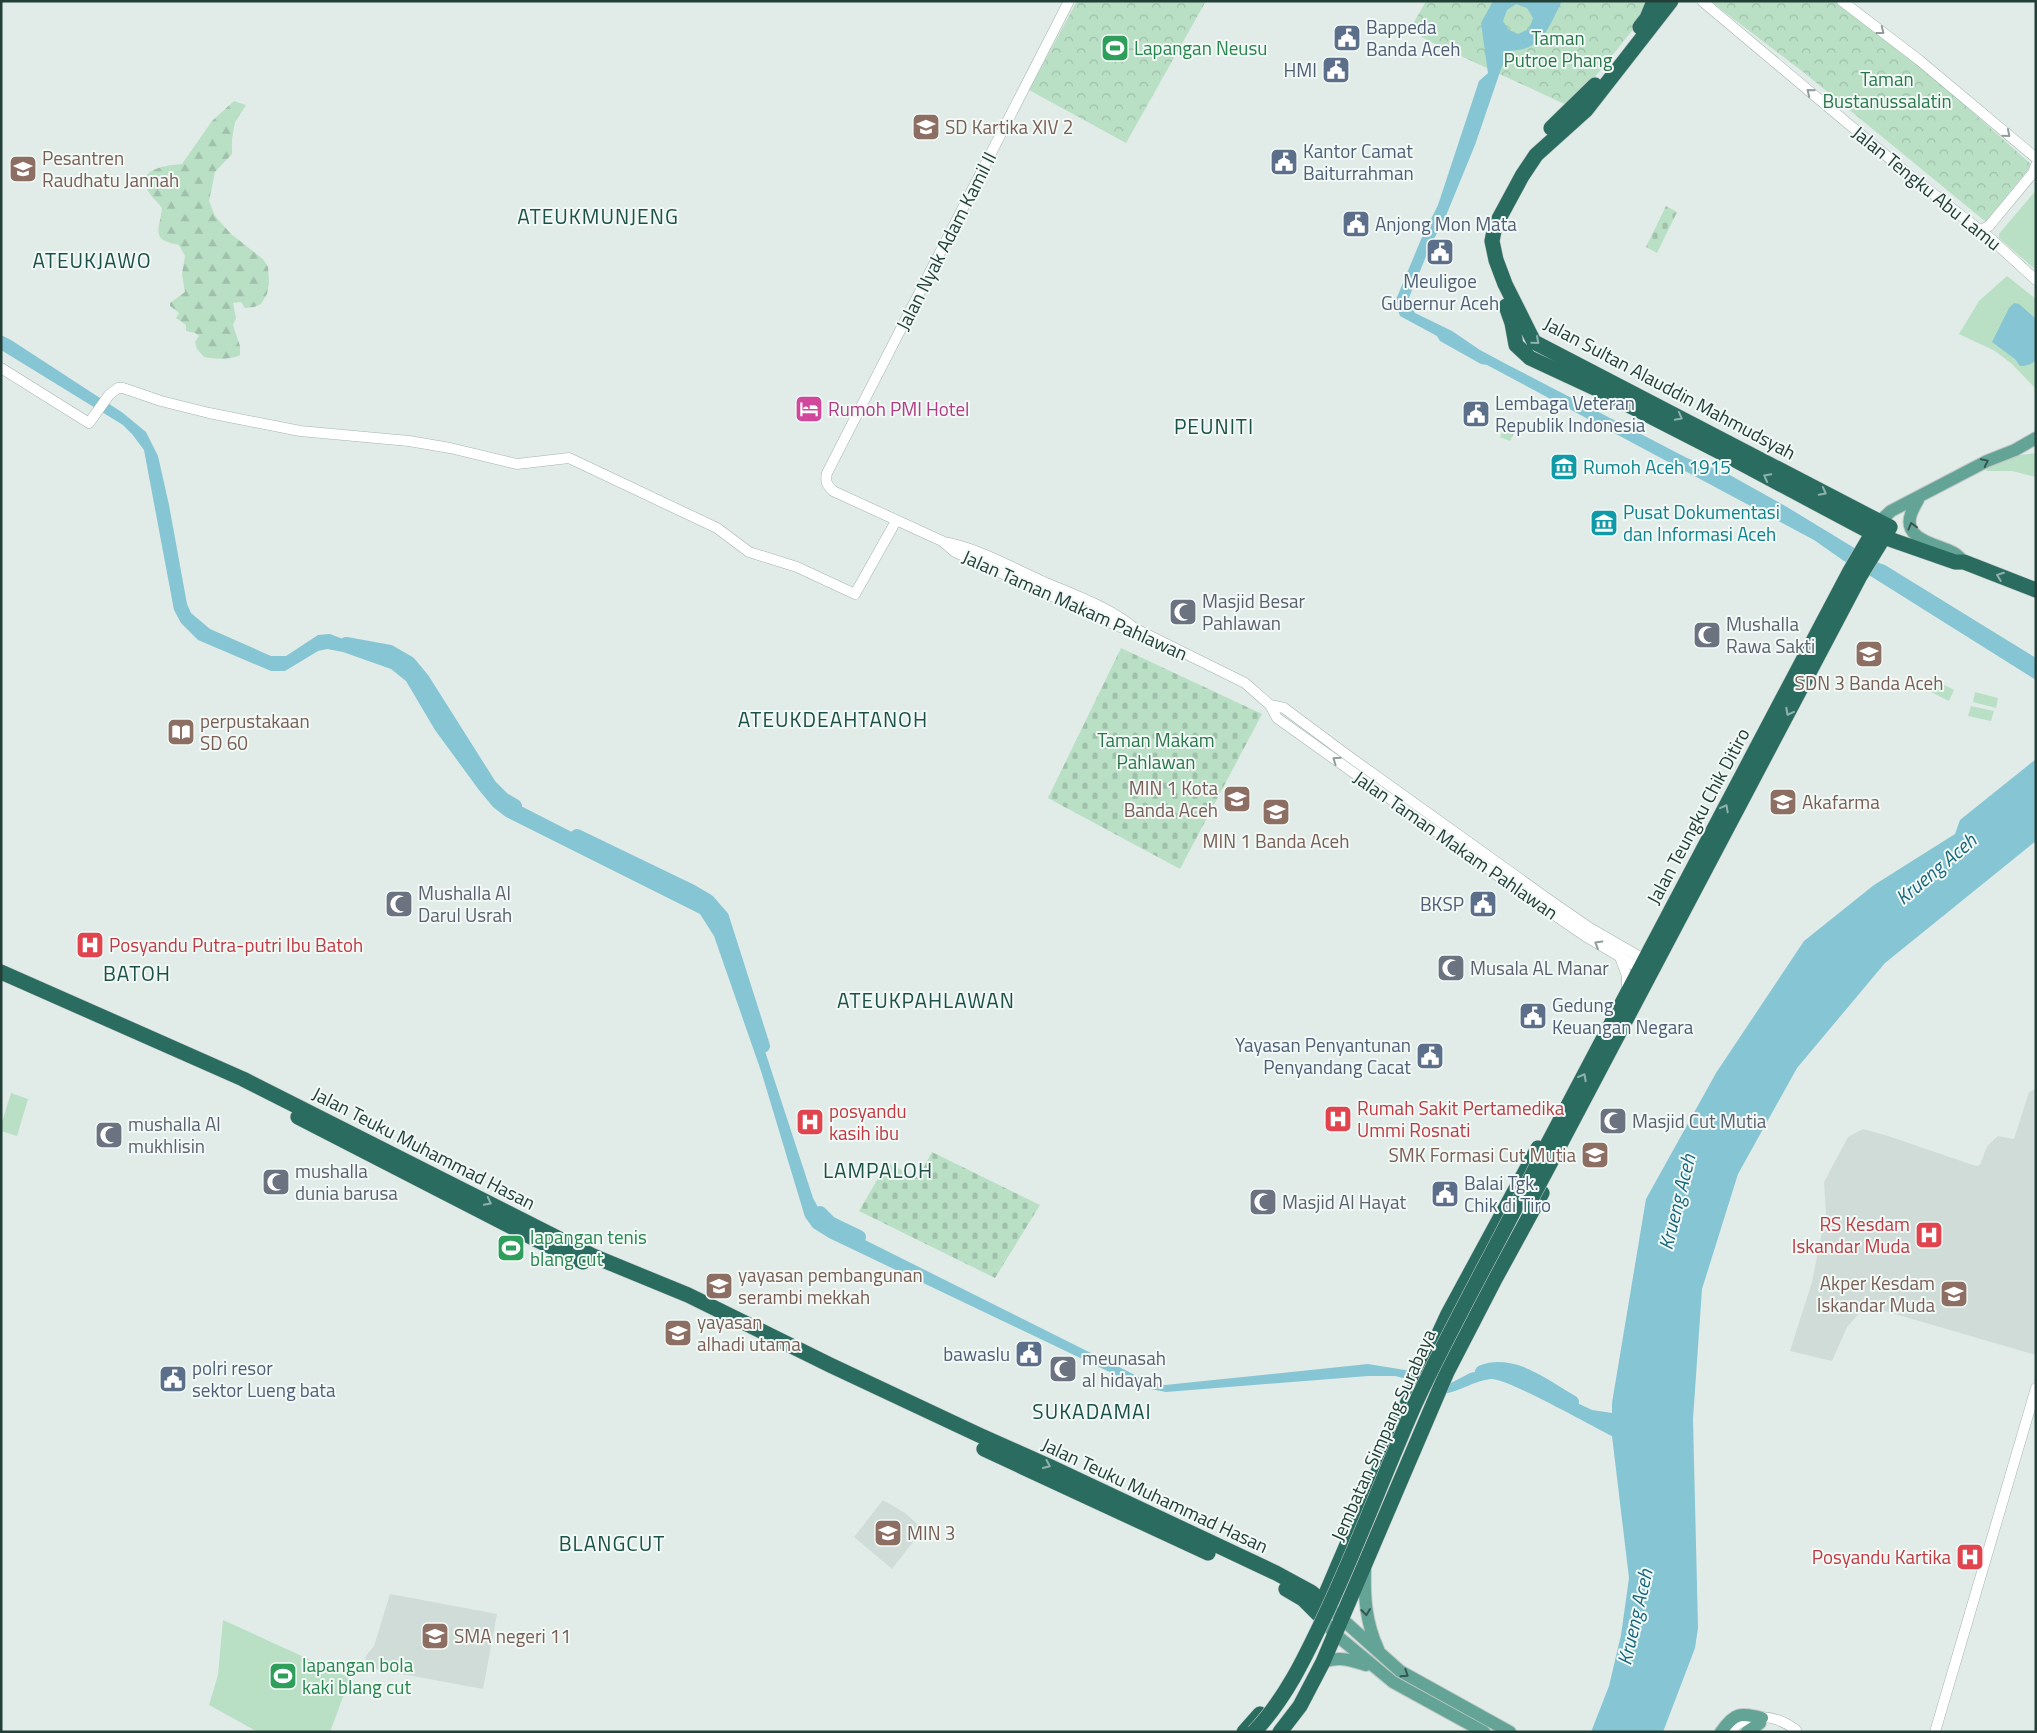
<svg xmlns="http://www.w3.org/2000/svg" width="2037" height="1733" font-family="'Titillium Web',sans-serif">
<defs>
<pattern id="forest-firs" width="22" height="20" patternUnits="userSpaceOnUse" patternTransform="scale(1.25)"><rect width="22" height="20" fill="#b9dfc5"/><path d="M5 1l3.5 6h-7zM16 11l3.5 6h-7z" fill="#9fc0aa"/></pattern>
<pattern id="cemetery-stones" width="16" height="16" patternUnits="userSpaceOnUse" patternTransform="scale(1.25)"><rect width="16" height="16" fill="#b9dfc5"/><path d="M2 7V4a2 2 0 0 1 4 0v3zM10 15v-3a2 2 0 0 1 4 0v3z" fill="#9fc0aa"/></pattern>
<pattern id="park-crowns" width="20" height="18" patternUnits="userSpaceOnUse" patternTransform="scale(1.25)"><rect width="20" height="18" fill="#b9dfc5"/><path d="M2 6a3 3 0 1 1 6 0M12 15a3 3 0 1 1 6 0" fill="none" stroke="#9fc0aa"/></pattern>
</defs>
<rect width="100%" height="100%" fill="#e1ece8"/>
<path fill="#cfdcd7" d="M2036 1089V1355L1871 1307 1864 1308 1847 1327 1832 1361 1790 1351 1812 1282 1826 1212 1824 1182 1848 1137 1863 1129 1888 1136 1976 1166 1980 1165 1987 1146 1998 1136 2014 1139 2029 1092Z
M883 1500 905 1513 923 1529 892 1569 854 1537Z
M390 1594 497 1614 483 1689 364 1667 366 1656 374 1646Z"/>
<path fill="#b9dfc5" d="M2036 190V270L1999 238V234Z
M2007 276 2036 299V389L2012 364 1995 351 1959 334 1979 301Z
M2036 453V477L2012 471H1987L1985 467 2020 455Z
M1931 678 1954 690 1949 701 1925 689Z
M1975 692 1998 698 1996 708 1973 702Z
M1971 706 1994 711 1991 721 1968 716Z
M11 1093 28 1099 17 1136 1 1131V1125Z
M510 1239 520 1247 511 1257 502 1248Z
M223 1620 350 1678 330 1732H258L209 1705 218 1675Z"/>
<path fill="url(#forest-firs)" d="M234 101 246 105 235 122 232 139V154L215 172 209 201 215 216 231 234 263 259 268 267 269 282 267 294 261 304 254 307 245 308 241 302 233 303 236 318 233 325 240 346V355C231 360 215 359 204 357L197 349 195 342 199 336 195 333 186 331V325L176 318 179 313 170 306V303L185 292 182 274 185 256 179 245C149 240 160 229 162 208 158 202 150 196 147 189 136 168 170 165 182 164L212 121Z"/>
<path fill="url(#cemetery-stones)" d="M1666 206 1677 212 1657 253 1646 247Z
M1506 423 1517 427 1510 441 1500 437Z
M1121 648 1262 714 1180 869 1048 798Z
M932 1152 1040 1205 995 1278 859 1211 887 1163 918 1178Z"/>
<path fill="url(#park-crowns)" d="M1077 1H1206L1126 143 1029 90Z
M1426 1H1647L1643 17 1571 107 1437 45 1422 37 1413 24Z
M1710 1H1840L1916 62 2032 165 1986 222 1802 71Z"/>
<path fill="#86c5d4" fill-rule="evenodd" d="M1493 1H1562C1548 28 1543 50 1509 51L1501 69 1475 145 1443 223 1432 242 1408 300 1415 313 1452 331 1480 350 1508 365 1687 458 1728 474 1787 507 1879 563 1885 565 2036 658V680L1872 577 1844 561 1814 540 1487 365 1481 364 1440 341 1437 336 1400 316 1395 302 1422 237 1438 205 1479 81 1488 73 1481 23ZM1516 4 1527 8 1533 18 1529 29 1518 34 1509 30 1503 21 1507 10Z
M2014 303 2019 304 2036 319V360C2031 365 2027 366 2020 366L2015 359 1992 342 2009 308Z
M1 335 11 340 123 413 146 432 158 456 169 505 187 604 191 613 210 629 271 656H286L318 635 330 634 404 663 499 795 684 889C711 907 718 915 730 944L813 1198 821 1213 835 1225 1145 1380 1165 1385 1368 1364 1417 1372 1451 1383 1470 1373 1495 1367 1514 1373 1592 1410 1612 1413V1403L1646 1199 1716 1073 1804 941 1874 885 1955 834 1960 820 2036 759V841L1885 963 1797 1068 1738 1174 1702 1289 1693 1419 1698 1628 1695 1648 1663 1732H1591L1609 1686 1621 1635 1629 1578 1612 1436C1592 1426 1507 1378 1491 1379 1474 1381 1460 1391 1444 1394L1411 1380 1395 1376H1368L1166 1392 1141 1387 829 1238 813 1228 805 1217 761 1071 714 936 700 914 506 817 493 807 479 790 435 730 406 681 391 669 343 652 327 649 318 651 285 671H271L198 640 181 623 174 610 144 450 132 434 123 425 1 350Z"/>
<g fill="none" stroke-linecap="round" stroke-linejoin="round">
<path stroke="#86c5d4" stroke-width="14" d="M346 644 390 652 409 663 423 680 490 786 503 799 515 806
M577 836 691 891 708 901 722 917 763 1046
M820 1213 830 1223 859 1237
M1482 1372C1514 1360 1545 1387 1572 1402"/>
<defs>
<path id="minor" d="M1069 1 827 473C825 482 827 485 833 491L942 541 955 552 1120 627 1134 628 1245 683 1270 705 1277 718 1515 888 1585 936 1644 971
M1702 1 1908 174 1990 238 2036 280
M1842 1 1919 60 2036 158
M1981 230 1989 226 2033 173 2036 165
M1 368 89 423 109 395 118 388H123L161 401 209 413 300 431 409 441 450 448 517 464 569 458 717 528 749 552 797 567 855 594 896 521
M943 542C978 548 1010 567 1042 581 1071 594 1110 607 1134 628
M1270 705 1284 708 1347 755 1555 904 1590 928 1649 962
M1620 957 1627 976V991
M1729 1732C1748 1711 1775 1714 1796 1730
M1935 1732 2036 1388"/>
<path id="major" d="M1920 496C1917 502 1913 508 1911 514 1902 540 1937 544 1952 552 1957 554 1960 558 1964 562
M1879 522 1891 511 1987 461 2015 450 2036 438
M1365 1569C1364 1598 1366 1623 1378 1649
M1323 1602 1400 1671 1510 1732
M1318 1614 1335 1634 1393 1682 1484 1732
M1323 1662C1339 1656 1350 1660 1366 1665
M1721 1732C1735 1712 1740 1713 1762 1718
M1747 1732 1760 1723"/>
<path id="highway" d="M1640 27 1647 18 1654 1
M1551 128 1595 85
M1506 306 1512 323 1516 345 1530 358 1601 391 1724 454 1872 533 1955 562H1964L2036 590
M1 972 243 1079 593 1256 688 1295 830 1365 979 1435 1051 1467 1276 1573 1311 1592 1323 1602
M298 1117 537 1240 583 1262
M1544 1151 1850 571 1877 525
M1554 1156 1860 576 1890 527 1534 342 1505 284 1496 260 1492 241 1495 226 1522 176 1536 155 1586 110 1671 1
M984 1449 1208 1553
M1286 1589 1303 1599 1318 1614
M1319 1610 1413 1390 1448 1314 1538 1148
M1244 1732 1260 1714
M1280 1732 1300 1706 1323 1662 1447 1372 1494 1281 1542 1193"/>
</defs>
<use href="#minor" stroke="#a4b4af" stroke-width="11"/>
<use href="#major" stroke="#c1c9c7" stroke-width="14"/>
<use href="#highway" stroke="#c1c9c7" stroke-width="16"/>
<use href="#minor" stroke="#fff" stroke-width="10"/>
<use href="#major" stroke="#63a496" stroke-width="12"/>
<use href="#highway" stroke="#2b6c61" stroke-width="15"/>
<defs>
<path id="highway-bridge" d="M1529 1203 1554 1156
M1254 1732C1288 1696 1307 1653 1328 1609 1359 1542 1385 1472 1415 1404 1455 1318 1503 1236 1544 1151"/>
</defs>
<use href="#highway-bridge" stroke="#c1c9c7" stroke-width="16" stroke-linecap="butt"/>
<use href="#highway-bridge" stroke="#2b6c61" stroke-width="15"/>
</g>
<defs><path id="oneway-chevron" d="M-2-3.5L2.5 0L-2 3.5" fill="none" stroke-width="1.6" stroke-linecap="round" stroke-linejoin="round" transform="scale(1.25)"/></defs>
<g stroke="#909e9b">
<use href="#oneway-chevron" transform="translate(1881 31) rotate(38)"/>
<use href="#oneway-chevron" transform="translate(1810 92) rotate(-141)"/>
<use href="#oneway-chevron" transform="translate(2007 134) rotate(40)"/>
<use href="#oneway-chevron" transform="translate(1336 760) rotate(-145)"/>
<use href="#oneway-chevron" transform="translate(1598 944) rotate(-149)"/>
</g>
<g stroke="#8eb2ac">
<use href="#oneway-chevron" transform="translate(1536 341) rotate(41)"/>
<use href="#oneway-chevron" transform="translate(1679 417) rotate(28)"/>
<use href="#oneway-chevron" transform="translate(1767 477) rotate(-152)"/>
<use href="#oneway-chevron" transform="translate(1823 492) rotate(28)"/>
<use href="#oneway-chevron" transform="translate(2000 576) rotate(-159)"/>
<use href="#oneway-chevron" transform="translate(1789 712) rotate(118)"/>
<use href="#oneway-chevron" transform="translate(1725 808) rotate(-62)"/>
<use href="#oneway-chevron" transform="translate(1583 1077) rotate(-62)"/>
<use href="#oneway-chevron" transform="translate(488 1202) rotate(27)"/>
<use href="#oneway-chevron" transform="translate(1047 1465) rotate(24)"/>
</g>
<g stroke="#32584f">
<use href="#oneway-chevron" transform="translate(1985 462) rotate(-26)"/>
<use href="#oneway-chevron" transform="translate(1912 526) rotate(-105)"/>
<use href="#oneway-chevron" transform="translate(1366 1612) rotate(83)"/>
<use href="#oneway-chevron" transform="translate(1405 1674) rotate(33)"/>
</g>
<defs>
<symbol id="civic-square" viewBox="-11 -11 22 22"><rect x="-9" y="-9" width="18" height="18" rx="4" fill="#5c6f8a" stroke="#f2f9f6"/><path d="M-.6-6.5H3V-4.5H.6V-3L4-1V1h2V6H-6V1h2V-1L-.6-3ZM-1.2 2.5V6h2.4V2.5Z" fill="#fff"/></symbol>
<symbol id="stadium-square" viewBox="-11 -11 22 22"><rect x="-9" y="-9" width="18" height="18" rx="4" fill="#2e9e5b" stroke="#f2f9f6"/><path d="M0-5a6.5 5 0 1 0 0 10a6.5 5 0 1 0 0-10ZM-3.5-1.8h7v3.6h-7Z" fill="#fff"/></symbol>
<symbol id="school-square" viewBox="-11 -11 22 22"><rect x="-9" y="-9" width="18" height="18" rx="4" fill="#8d6e63" stroke="#f2f9f6"/><path d="M0-5L7-2L0 1L-7-2ZM-4 1L0 2.5L4 1V4Q0 6-4 4Z" fill="#fff"/></symbol>
<symbol id="university-square" viewBox="-11 -11 22 22"><rect x="-9" y="-9" width="18" height="18" rx="4" fill="#8d6e63" stroke="#f2f9f6"/><path d="M0-5L7-2L0 1L-7-2ZM-4 1L0 2.5L4 1V4Q0 6-4 4Z" fill="#fff"/></symbol>
<symbol id="hotel-square" viewBox="-11 -11 22 22"><rect x="-9" y="-9" width="18" height="18" rx="4" fill="#d1479c" stroke="#f2f9f6"/><path d="M-6-4.5h1.5V1H6V5H4.5V3h-9V5H-6ZM-4 0a1.8 1.8 0 1 1 3.6 0ZM.5 0V-2.5h3Q6-2.5 6 0Z" fill="#fff"/></symbol>
<symbol id="museum-square" viewBox="-11 -11 22 22"><rect x="-9" y="-9" width="18" height="18" rx="4" fill="#0f9aa8" stroke="#f2f9f6"/><path d="M0-6L6-3V-2H-6V-3ZM-5-1h2V3h-2ZM-1-1h2V3h-2ZM3-1h2V3H3ZM-6 4H6V6H-6Z" fill="#fff"/></symbol>
<symbol id="mosque-square" viewBox="-11 -11 22 22"><rect x="-9" y="-9" width="18" height="18" rx="4" fill="#6b7280" stroke="#f2f9f6"/><path d="M3.5-4.9A6 6 0 1 0 3.5 4.9A5 5 0 1 1 3.5-4.9Z" fill="#fff"/></symbol>
<symbol id="library-square" viewBox="-11 -11 22 22"><rect x="-9" y="-9" width="18" height="18" rx="4" fill="#8d6e63" stroke="#f2f9f6"/><path d="M-6-4Q-3-5.5-.7-3.5V5Q-3 3-6 4ZM6-4Q3-5.5 .7-3.5V5Q3 3 6 4Z" fill="#fff"/></symbol>
<symbol id="hospital-square" viewBox="-11 -11 22 22"><rect x="-9" y="-9" width="18" height="18" rx="4" fill="#e0444e" stroke="#f2f9f6"/><path d="M-5-5h3v3.5h4V-5h3V5h-3V1.5h-4V5h-3Z" fill="#fff"/></symbol>
</defs>
<g fill-rule="evenodd">
<use href="#civic-square" x="1331" y="22" width="32" height="32"/>
<use href="#stadium-square" x="1099" y="32" width="32" height="32"/>
<use href="#civic-square" x="1320" y="54" width="32" height="32"/>
<use href="#school-square" x="910" y="111" width="32" height="32"/>
<use href="#civic-square" x="1268" y="146" width="32" height="32"/>
<use href="#university-square" x="7" y="153" width="32" height="32"/>
<use href="#civic-square" x="1340" y="208" width="32" height="32"/>
<use href="#civic-square" x="1424" y="236" width="32" height="32"/>
<use href="#hotel-square" x="793" y="393" width="32" height="32"/>
<use href="#civic-square" x="1460" y="398" width="32" height="32"/>
<use href="#museum-square" x="1548" y="451" width="32" height="32"/>
<use href="#museum-square" x="1588" y="507" width="32" height="32"/>
<use href="#mosque-square" x="1167" y="596" width="32" height="32"/>
<use href="#mosque-square" x="1691" y="619" width="32" height="32"/>
<use href="#school-square" x="1853" y="638" width="32" height="32"/>
<use href="#library-square" x="165" y="716" width="32" height="32"/>
<use href="#school-square" x="1221" y="783" width="32" height="32"/>
<use href="#university-square" x="1767" y="786" width="32" height="32"/>
<use href="#school-square" x="1260" y="796" width="32" height="32"/>
<use href="#mosque-square" x="383" y="888" width="32" height="32"/>
<use href="#civic-square" x="1467" y="888" width="32" height="32"/>
<use href="#hospital-square" x="74" y="929" width="32" height="32"/>
<use href="#mosque-square" x="1435" y="952" width="32" height="32"/>
<use href="#civic-square" x="1517" y="1000" width="32" height="32"/>
<use href="#civic-square" x="1414" y="1040" width="32" height="32"/>
<use href="#hospital-square" x="1322" y="1103" width="32" height="32"/>
<use href="#mosque-square" x="1597" y="1105" width="32" height="32"/>
<use href="#hospital-square" x="794" y="1106" width="32" height="32"/>
<use href="#mosque-square" x="93" y="1119" width="32" height="32"/>
<use href="#school-square" x="1579" y="1139" width="32" height="32"/>
<use href="#mosque-square" x="260" y="1166" width="32" height="32"/>
<use href="#civic-square" x="1429" y="1178" width="32" height="32"/>
<use href="#mosque-square" x="1247" y="1186" width="32" height="32"/>
<use href="#hospital-square" x="1913" y="1219" width="32" height="32"/>
<use href="#stadium-square" x="495" y="1232" width="32" height="32"/>
<use href="#university-square" x="703" y="1270" width="32" height="32"/>
<use href="#university-square" x="1938" y="1278" width="32" height="32"/>
<use href="#school-square" x="662" y="1317" width="32" height="32"/>
<use href="#civic-square" x="1013" y="1338" width="32" height="32"/>
<use href="#mosque-square" x="1047" y="1353" width="32" height="32"/>
<use href="#civic-square" x="157" y="1363" width="32" height="32"/>
<use href="#school-square" x="872" y="1517" width="32" height="32"/>
<use href="#hospital-square" x="1954" y="1541" width="32" height="32"/>
<use href="#school-square" x="419" y="1620" width="32" height="32"/>
<use href="#stadium-square" x="267" y="1660" width="32" height="32"/>
</g>
<g text-anchor="middle" stroke-width="4" stroke-linejoin="round" paint-order="stroke">
<g font-size="19" fill="#4e5e75" stroke="#f2f9f6" text-anchor="start">
<text x="1366" y="34">Bappeda<tspan x="1366" dy="22">Banda Aceh</tspan></text>
<text x="1317" y="77" text-anchor="end">HMI</text>
<text x="1303" y="158">Kantor Camat<tspan x="1303" dy="22">Baiturrahman</tspan></text>
<text x="1375" y="231">Anjong Mon Mata</text>
<text x="1440" y="288" text-anchor="middle">Meuligoe<tspan x="1440" dy="22">Gubernur Aceh</tspan></text>
<text x="1495" y="410">Lembaga Veteran<tspan x="1495" dy="22">Republik Indonesia</tspan></text>
<text x="1464" y="911" text-anchor="end">BKSP</text>
<text x="1552" y="1012">Gedung<tspan x="1552" dy="22">Keuangan Negara</tspan></text>
<text x="1411" y="1052" text-anchor="end">Yayasan Penyantunan<tspan x="1411" dy="22">Penyandang Cacat</tspan></text>
<text x="1464" y="1190">Balai Tgk.<tspan x="1464" dy="22">Chik di Tiro</tspan></text>
<text x="1010" y="1361" text-anchor="end">bawaslu</text>
<text x="192" y="1375">polri resor<tspan x="192" dy="22">sektor Lueng bata</tspan></text>
</g>
<g font-size="19" fill="#29774a" stroke="#f2f9f6">
<text x="1558" y="45">Taman<tspan x="1558" dy="22">Putroe Phang</tspan></text>
<text x="1887" y="86">Taman<tspan x="1887" dy="22">Bustanussalatin</tspan></text>
<text x="1156" y="747">Taman Makam<tspan x="1156" dy="22">Pahlawan</tspan></text>
</g>
<g font-size="19" fill="#27864d" stroke="#f2f9f6" text-anchor="start">
<text x="1134" y="55">Lapangan Neusu</text>
<text x="530" y="1244">lapangan tenis<tspan x="530" dy="22">blang cut</tspan></text>
<text x="302" y="1672">lapangan bola<tspan x="302" dy="22">kaki blang cut</tspan></text>
</g>
<g font-size="19" fill="#785e54" stroke="#f2f9f6" text-anchor="start">
<text x="945" y="134">SD Kartika XIV 2</text>
<text x="42" y="165">Pesantren<tspan x="42" dy="22">Raudhatu Jannah</tspan></text>
<text x="1869" y="690" text-anchor="middle">SDN 3 Banda Aceh</text>
<text x="200" y="728">perpustakaan<tspan x="200" dy="22">SD 60</tspan></text>
<text x="1218" y="795" text-anchor="end">MIN 1 Kota<tspan x="1218" dy="22">Banda Aceh</tspan></text>
<text x="1802" y="809">Akafarma</text>
<text x="1276" y="848" text-anchor="middle">MIN 1 Banda Aceh</text>
<text x="1576" y="1162" text-anchor="end">SMK Formasi Cut Mutia</text>
<text x="738" y="1282">yayasan pembangunan<tspan x="738" dy="22">serambi mekkah</tspan></text>
<text x="1935" y="1290" text-anchor="end">Akper Kesdam<tspan x="1935" dy="22">Iskandar Muda</tspan></text>
<text x="697" y="1329">yayasan<tspan x="697" dy="22">alhadi utama</tspan></text>
<text x="907" y="1540">MIN 3</text>
<text x="454" y="1643">SMA negeri 11</text>
</g>
<g font-size="19" fill="#213e37" stroke="#f2f9f6">
<text transform="translate(1927 188) rotate(39)" y="7">Jalan Tengku Abu Lamu</text>
<text transform="translate(946 241) rotate(-63)" y="7">Jalan Nyak Adam Kamil II</text>
<text transform="translate(1670 388) rotate(28)" y="7">Jalan Sultan Alauddin Mahmudsyah</text>
<text transform="translate(1075 605) rotate(24)" y="7">Jalan Taman Makam Pahlawan</text>
<text transform="translate(1698 816) rotate(-62)" y="7">Jalan Teungku Chik Ditiro</text>
<text transform="translate(1456 845) rotate(35)" y="7">Jalan Taman Makam Pahlawan</text>
<text transform="translate(424 1148) rotate(27)" y="7">Jalan Teuku Muhammad Hasan</text>
<text transform="translate(1383 1435) rotate(-66)" y="7">Jembatan Simpang Surabaya</text>
<text transform="translate(1155 1495) rotate(25)" y="7">Jalan Teuku Muhammad Hasan</text>
</g>
<g font-size="19" fill="#b23c85" stroke="#f2f9f6" text-anchor="start">
<text x="828" y="416">Rumoh PMI Hotel</text>
</g>
<g font-size="19" fill="#0d838f" stroke="#f2f9f6" text-anchor="start">
<text x="1583" y="474">Rumoh Aceh 1915</text>
<text x="1623" y="519">Pusat Dokumentasi<tspan x="1623" dy="22">dan Informasi Aceh</tspan></text>
</g>
<g font-size="19" fill="#5b616d" stroke="#f2f9f6" text-anchor="start">
<text x="1202" y="608">Masjid Besar<tspan x="1202" dy="22">Pahlawan</tspan></text>
<text x="1726" y="631">Mushalla<tspan x="1726" dy="22">Rawa Sakti</tspan></text>
<text x="418" y="900">Mushalla Al<tspan x="418" dy="22">Darul Usrah</tspan></text>
<text x="1470" y="975">Musala AL Manar</text>
<text x="1632" y="1128">Masjid Cut Mutia</text>
<text x="128" y="1131">mushalla Al<tspan x="128" dy="22">mukhlisin</tspan></text>
<text x="295" y="1178">mushalla<tspan x="295" dy="22">dunia barusa</tspan></text>
<text x="1282" y="1209">Masjid Al Hayat</text>
<text x="1082" y="1365">meunasah<tspan x="1082" dy="22">al hidayah</tspan></text>
</g>
<g font-size="19" fill="#be3a42" stroke="#f2f9f6" text-anchor="start">
<text x="109" y="952">Posyandu Putra-putri Ibu Batoh</text>
<text x="1357" y="1115">Rumah Sakit Pertamedika<tspan x="1357" dy="22">Ummi Rosnati</tspan></text>
<text x="829" y="1118">posyandu<tspan x="829" dy="22">kasih ibu</tspan></text>
<text x="1910" y="1231" text-anchor="end">RS Kesdam<tspan x="1910" dy="22">Iskandar Muda</tspan></text>
<text x="1951" y="1564" text-anchor="end">Posyandu Kartika</text>
</g>
<g font-size="20" font-style="italic" fill="#18687d" stroke="#f2f9f6">
<text transform="translate(1936 869) rotate(-40)" y="7">Krueng Aceh</text>
<text transform="translate(1677 1202) rotate(-76)" y="7">Krueng Aceh</text>
<text transform="translate(1635 1617) rotate(-77)" y="7">Krueng Aceh</text>
</g>
<g font-size="21" letter-spacing="1" fill="#1b5146" stroke="#f2f9f6">
<text x="598" y="224">ATEUKMUNJENG</text>
<text x="92" y="268">ATEUKJAWO</text>
<text x="1214" y="434">PEUNITI</text>
<text x="833" y="727">ATEUKDEAHTANOH</text>
<text x="137" y="981">BATOH</text>
<text x="926" y="1008">ATEUKPAHLAWAN</text>
<text x="878" y="1178">LAMPALOH</text>
<text x="1092" y="1419">SUKADAMAI</text>
<text x="612" y="1551">BLANGCUT</text>
</g>
</g>
<rect width="2037" height="1733" fill="none" stroke="#213e37" stroke-width="5"/>
</svg>
